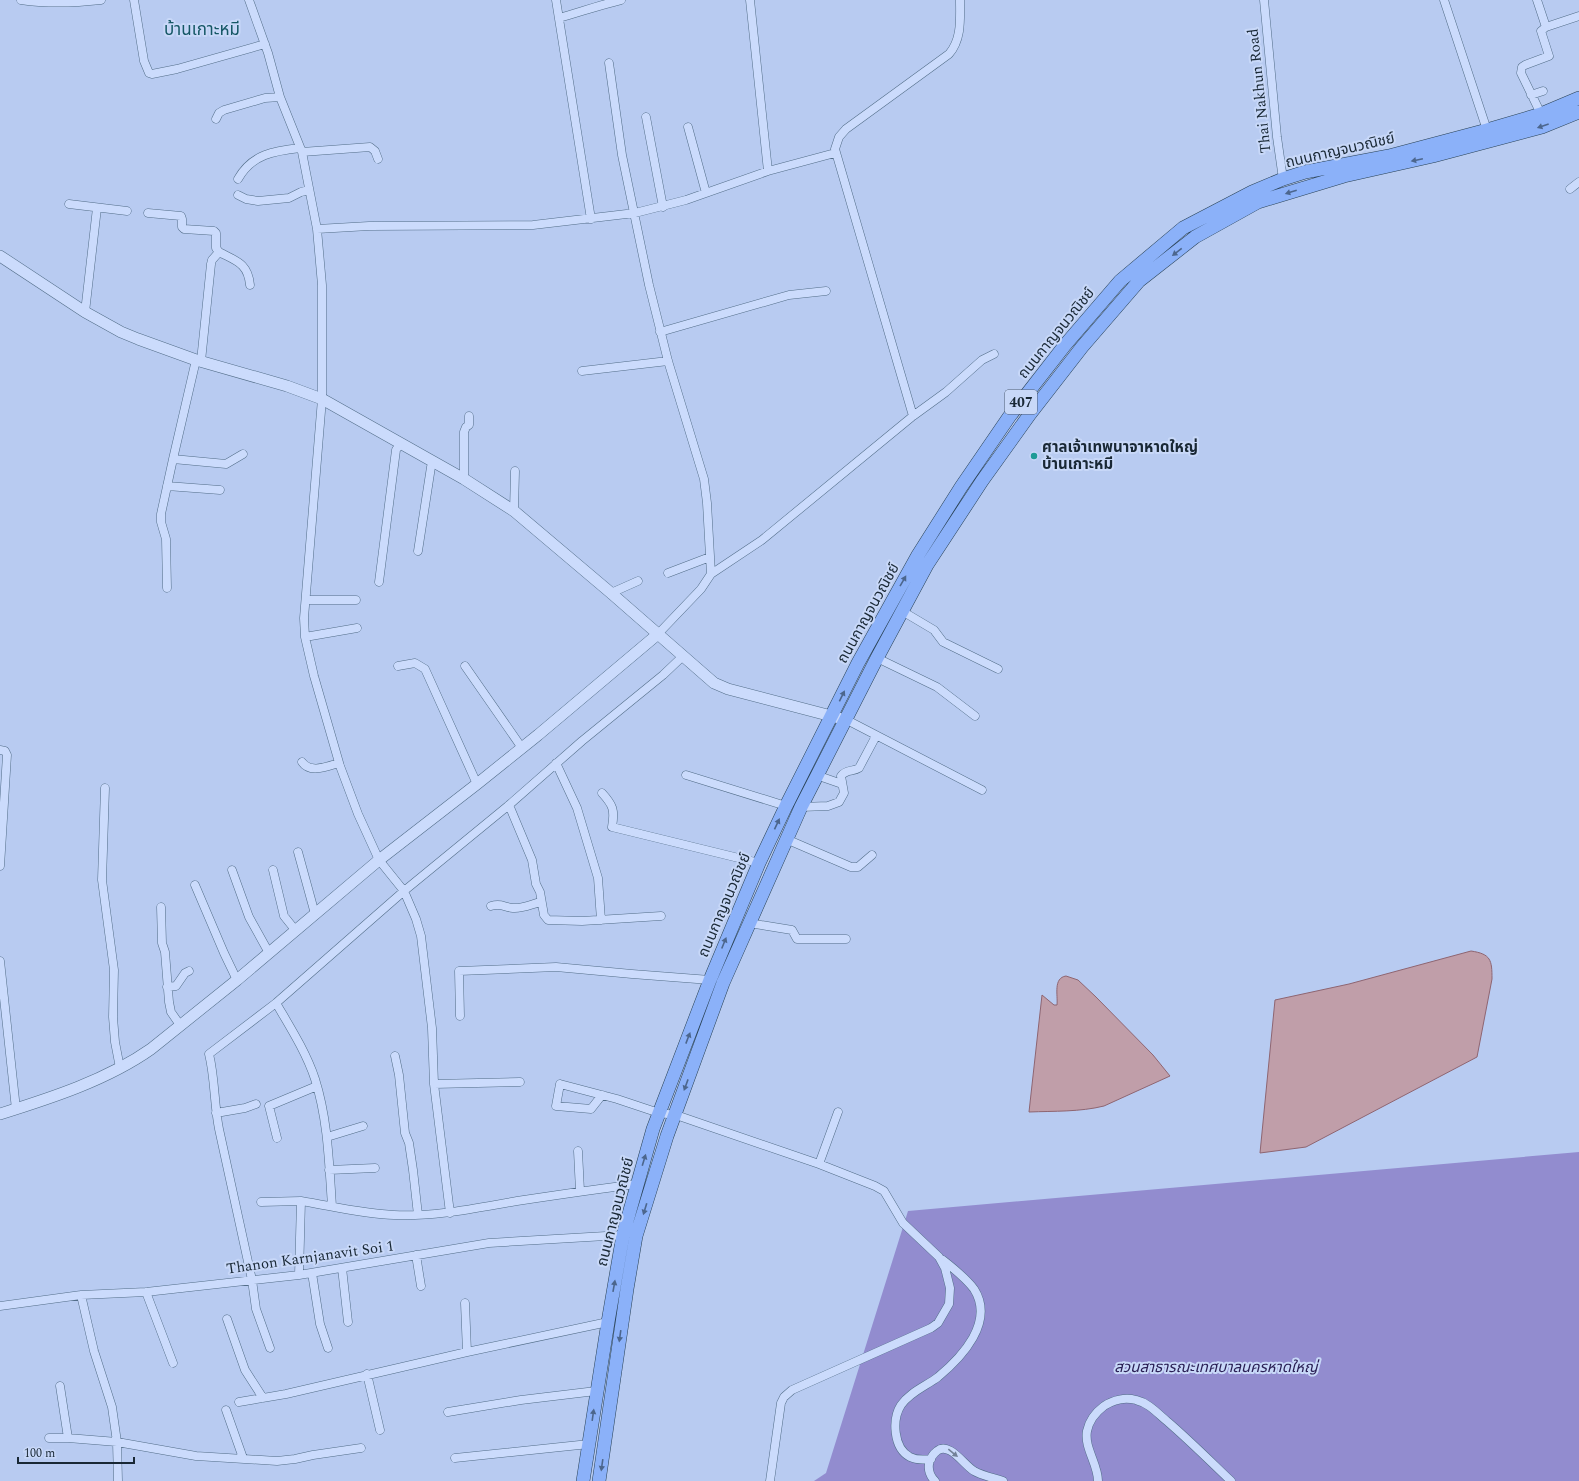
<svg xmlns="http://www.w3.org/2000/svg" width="1579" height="1481" font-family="Spectral,'Noto Sans Thai',serif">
<rect width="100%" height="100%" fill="#b8cbf1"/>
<path fill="#928ccf" d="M1579 1152V1481H814L826 1473 908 1211Z"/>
<path fill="#c09ea9" stroke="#8e6571" d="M1471 951C1491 954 1492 960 1492 979L1477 1057 1306 1147 1260 1153 1275 1000 1349 984Z
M1066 976 1078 980 1096 997 1153 1055 1170 1076 1104 1106C1080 1112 1054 1111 1029 1112L1042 995 1054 1005H1057C1058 995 1053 978 1066 976Z"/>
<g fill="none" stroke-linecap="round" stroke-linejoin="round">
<defs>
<path id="minor" d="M21 0C48 4 74 3 101 0
M134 0 144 61 149 73 152 74 177 69 265 44
M249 0 268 53 280 97 302 152 317 229 322 285V399L304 618 305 637 314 676 340 766 358 814 379 860 404 891 416 919 421 936 432 1028 434 1084 450 1213
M556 0 591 219
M750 0 768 171
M1264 0 1277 137 1283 179
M1444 0 1487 130
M1537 0 1546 27 1541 31 1549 56 1525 65 1522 67 1521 73 1541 114
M559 18C580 12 600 5 621 0
M1546 27 1579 16
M609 63 622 155 649 285 668 361 704 479 707 503 711 574 701 589 658 634
M1531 95 1543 91
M646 117 663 207
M216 119 219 113 224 110 265 98 280 97
M688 127 706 193
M302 152 370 147 375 151 378 159
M238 179C252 154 274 151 300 148
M1570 189 1579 182
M238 195 246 199 258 201 289 198 301 192 309 190
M69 204 127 211
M148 213 181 216 182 219V227L184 229 214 231 216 233V248L219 252 212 260 211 264 201 361
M317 229 369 226 533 225 635 213 686 200 768 171 835 153
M219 252C236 261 248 263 250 285
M85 312 97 208
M660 332 789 295 826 291
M582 371 668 361
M913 416 835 149 839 137 846 129 949 54C962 39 960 19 960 0
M173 459 226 464 243 454
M464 479V432L466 427 469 425V416
M167 486 220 490
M514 511 515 471
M418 551 431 467 434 463
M668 573 710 557
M711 574 762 540 913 416 946 392 982 360 994 354
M379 582 396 450 400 444
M167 588 166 539 161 522V514L173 459 196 360
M611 593 638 581
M306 600H356
M902 611 934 630 943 642 998 669
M305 637 357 628
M877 658 937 687 975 716
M398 666 415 663 425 669 477 784
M465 666 522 748
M845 719 982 790
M0 750 5 751 7 755 0 866
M302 762C310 774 328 766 339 763
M556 763 577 808 598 878 601 920
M686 775 786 806
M816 775 842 784
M105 788 102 880 114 970 113 1017 115 1042 120 1068
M602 793C613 805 615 810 612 827L759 863
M509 805 532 860 536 884 540 892 544 915 548 920 582 921 661 916
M801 807 828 806 839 802 844 793 841 776C846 769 853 772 859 768L876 736
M786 839 851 867H858L872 855
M298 852 315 914
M232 870 249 917 269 953
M273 870 284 916 296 931
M195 885 224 953 237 980
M491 906C502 903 503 907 513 908 522 909 532 904 541 902
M161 907 162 943 165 952 169 1002 171 1012 180 1025
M749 923 792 930 797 939H846
M0 961 16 1109
M167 987 176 986 185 973 189 971
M276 1003C290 1027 306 1052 315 1079 328 1120 329 1163 332 1206
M460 1016 459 971 556 967 632 974 710 980
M395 1056 399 1075 405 1133 409 1143 413 1170 418 1215
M434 1084 520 1082
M602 1095 591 1109 556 1106 560 1084 617 1099 659 1113 676 1115 819 1164 875 1186 884 1191 903 1223 939 1257 945 1268 950 1288 949 1304 938 1323 931 1328 792 1390 784 1397 781 1403 770 1481
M216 1113 245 1108 256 1104
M327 1137 363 1126
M277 1138 269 1106 317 1086
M578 1151 580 1191
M819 1164 838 1112
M329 1170 375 1168
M261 1202 301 1201
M416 1255 421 1286
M342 1268 348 1322
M312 1273 320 1324 328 1348
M299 1275 301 1201C332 1206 363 1214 394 1215 435 1217 476 1208 517 1201 557 1195 597 1189 637 1184
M146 1292 173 1363
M81 1295 94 1351 112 1407 117 1442 118 1481
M465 1303 467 1352
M0 1306 81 1295 146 1292 299 1275 489 1243 623 1235
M227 1319 245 1370 263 1398
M270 1348 256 1309 252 1280 219 1129C214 1104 215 1078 209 1054L276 1003 404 891 509 805 582 741 663 675 682 657
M367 1374 380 1430
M60 1386 68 1438
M239 1402 286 1394 467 1352 608 1322
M226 1410 243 1458
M448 1412 521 1400 596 1391
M49 1438H68L117 1442 196 1456 277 1461 295 1459 313 1455 361 1448
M455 1458 589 1444
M931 1459C924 1460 916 1460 910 1457 893 1448 892 1419 901 1405 910 1392 926 1386 938 1377 962 1357 995 1322 974 1289 966 1278 954 1269 943 1260
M935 1481C930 1476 928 1471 929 1464 930 1459 933 1454 937 1451 949 1441 964 1465 974 1471 983 1476 994 1478 1003 1481
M1098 1481C1098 1464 1084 1448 1087 1431 1089 1421 1096 1412 1104 1406 1113 1400 1125 1397 1136 1400 1149 1403 1158 1414 1168 1422 1190 1441 1210 1461 1231 1481"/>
<path id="tertiary" d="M0 256 85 312 121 332 138 339 196 360 287 386 322 399 464 479 514 511 611 593 714 683 728 689 839 718
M0 1114C51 1098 107 1080 151 1049L237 980 379 860 477 784 538 735 658 634"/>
<path id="primary" d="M583 1481 608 1322 623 1235 653 1129 710 980 759 863 786 806 858 663 918 555 961 487 1009 417 1065 345 1120 281 1183 228 1252 192 1283 179 1305 172 1389 156 1487 130 1541 114 1579 98
M599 1481 627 1289 636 1236 667 1136 723 983 801 807 877 658 927 565 982 481 1030 414 1082 347 1139 281 1195 237 1258 202 1344 176 1433 156 1542 127 1579 112"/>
</defs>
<use href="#minor" stroke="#526d88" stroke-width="9"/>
<use href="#tertiary" stroke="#526d88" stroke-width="12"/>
<use href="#primary" stroke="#284154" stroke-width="14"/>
<use href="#minor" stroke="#cbdbfc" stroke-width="8"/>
<use href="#tertiary" stroke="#cbdbfc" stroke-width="11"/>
<use href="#primary" stroke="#8bb1f9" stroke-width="13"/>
</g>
<defs><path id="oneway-solid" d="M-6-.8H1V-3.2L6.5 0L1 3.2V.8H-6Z"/></defs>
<g fill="#4c668d">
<use href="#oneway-solid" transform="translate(1543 126) rotate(161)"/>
<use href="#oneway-solid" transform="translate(1417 160) rotate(168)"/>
<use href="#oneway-solid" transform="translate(1291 192) rotate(163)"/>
<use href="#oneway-solid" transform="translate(1177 252) rotate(142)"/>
<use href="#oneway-solid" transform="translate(903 581) rotate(-60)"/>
<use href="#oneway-solid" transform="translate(842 696) rotate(-64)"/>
<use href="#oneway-solid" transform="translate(777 824) rotate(-65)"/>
<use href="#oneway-solid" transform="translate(724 943) rotate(-68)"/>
<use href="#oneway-solid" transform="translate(688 1038) rotate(-69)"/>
<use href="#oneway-solid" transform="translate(686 1085) rotate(110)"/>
<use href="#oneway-solid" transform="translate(644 1160) rotate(-73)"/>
<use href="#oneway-solid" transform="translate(645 1209) rotate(107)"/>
<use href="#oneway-solid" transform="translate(614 1286) rotate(-80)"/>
<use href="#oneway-solid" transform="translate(620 1336) rotate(98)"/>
<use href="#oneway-solid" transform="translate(593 1415) rotate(-82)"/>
<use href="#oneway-solid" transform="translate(602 1465) rotate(98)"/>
</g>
<use fill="#728298" href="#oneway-solid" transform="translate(953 1453) rotate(39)"/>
<circle fill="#1e9b96" stroke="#c8d8f8" stroke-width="1.5" cx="1034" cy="456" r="4"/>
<g text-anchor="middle" stroke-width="4" stroke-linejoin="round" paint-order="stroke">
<rect fill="#c8d8f8" stroke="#4e5d70" stroke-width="1" x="1005" y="390" width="32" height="24" rx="3"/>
<g font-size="14" font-weight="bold" fill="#192835">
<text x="1021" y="407">407</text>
</g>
<g font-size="15" fill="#192835" stroke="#c8d8f8">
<text transform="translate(1259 91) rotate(-96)" y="5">Thai Nakhun Road</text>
<text transform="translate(1340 150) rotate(-13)" y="5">ถนนกาญจนวณิชย์</text>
<text transform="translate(1056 333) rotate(-51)" y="5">ถนนกาญจนวณิชย์</text>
<text transform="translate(868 613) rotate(-61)" y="5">ถนนกาญจนวณิชย์</text>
<text transform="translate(724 905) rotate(-67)" y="5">ถนนกาญจนวณิชย์</text>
<text transform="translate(615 1212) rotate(-76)" y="5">ถนนกาญจนวณิชย์</text>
<text transform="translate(310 1257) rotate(-8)" y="5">Thanon Karnjanavit Soi 1</text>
</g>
<g font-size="15" font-weight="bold" fill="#192835" stroke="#c8d8f8" text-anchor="start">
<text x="1042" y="452">ศาลเจ้าเทพนาจาหาดใหญ่<tspan x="1042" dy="17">บ้านเกาะหมี</tspan></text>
</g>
<g font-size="15" font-style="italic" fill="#291e53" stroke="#c8d8f8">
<text x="1216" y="1372">สวนสาธารณะเทศบาลนครหาดใหญ่</text>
</g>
<g font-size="17" fill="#155765" stroke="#c8d8f8">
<text x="202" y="35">บ้านเกาะหมี</text>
</g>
</g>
<path d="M18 1457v6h116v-6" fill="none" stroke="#192835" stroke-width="2"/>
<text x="24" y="1457" font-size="12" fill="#192835" stroke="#c8d8f8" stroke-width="3" paint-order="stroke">100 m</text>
</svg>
